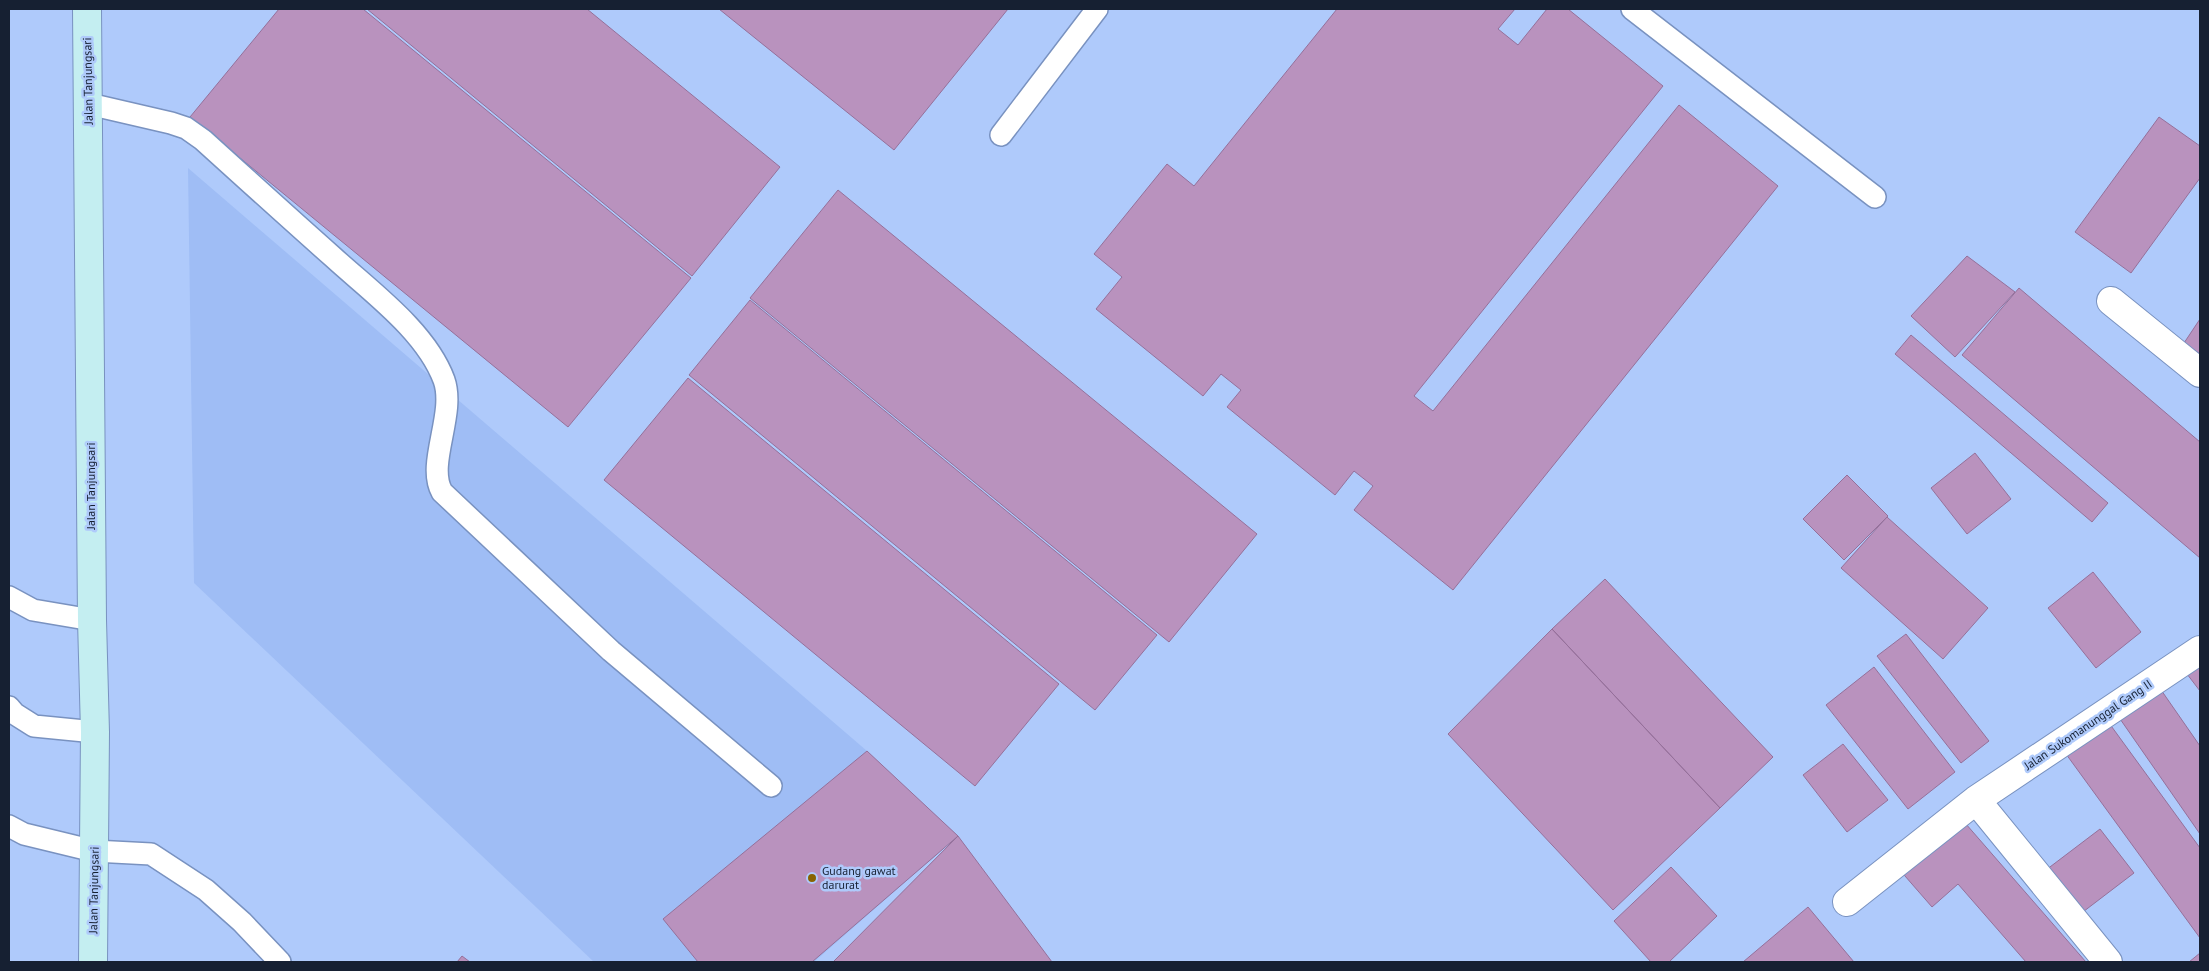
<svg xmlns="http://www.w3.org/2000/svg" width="2209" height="971" font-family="'PT Sans',sans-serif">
<rect width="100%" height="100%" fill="#afcafb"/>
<path fill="#9fbdf5" d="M188 168 867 751 958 836 814 962H594L194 583Z"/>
<path fill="#b992be" stroke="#95709a" d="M279 9H363L691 278 568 427 190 117Z
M367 9H587L780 167 692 276Z
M719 9H1008L894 150Z
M1337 9H1515L1498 29 1518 45 1547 9H1568L1663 86 1414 396 1433 411 1679 105 1778 186 1453 590 1354 510 1373 486 1354 471 1335 495 1227 407 1241 390 1221 374 1203 396 1096 309 1122 277 1094 254 1167 164 1194 186Z
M2159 117 2200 146V178L2131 273 2075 232Z
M838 190 1257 534 1169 642 750 298Z
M1967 256 2015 292 1955 357 1911 316Z
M2019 288 2200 442V558L1962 355Z
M750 300 1157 635 1095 710 689 375Z
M2200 319V354L2184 343Z
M1911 335 2108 503 2092 522 1895 354Z
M688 378 1059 684 975 786 604 480Z
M1975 453 2011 499 1967 534 1931 488Z
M1847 475 1888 516 1844 560 1803 519Z
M1887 517 1988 608 1943 659 1841 568Z
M2093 572 2141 632 2096 668 2048 608Z
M1605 579 1773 757 1720 808 1552 629Z
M1552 629 1720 808 1613 910 1448 734Z
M1906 634 1989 741 1961 763 1877 656Z
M2200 664V691L2187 674Z
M1874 667 1955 772 1908 809 1826 705Z
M2159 687 2200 746V834L2118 716Z
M2109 723 2200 848V938L2066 754Z
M1843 744 1888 800 1847 832 1803 775Z
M867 751 958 836 812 962H698L663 919Z
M1959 816 2086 962H2026L1958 884 1932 907 1898 868Z
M2100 829 2134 873 2075 918 2042 873Z
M958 836 1052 962H833Z
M1671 867 1717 916 1669 962H1651L1614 921Z
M1808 907 1854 962H1743Z
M2200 953V962H2189Z
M462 956 470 962H457Z"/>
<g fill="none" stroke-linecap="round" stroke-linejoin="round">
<defs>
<path id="lane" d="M1632 9 1875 197
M89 104 171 123 186 128 203 140C246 179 289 218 333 257 370 291 426 331 444 380 456 414 426 464 442 492L611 651 771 786
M1001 135 1097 9
M9 597 33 610 92 620
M9 707 15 714 34 726 95 732
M9 826 24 834 94 851 151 854 206 890 242 922 280 962"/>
<path id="street" d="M2111 301 2200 373
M1976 800 2108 962
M1847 902 1976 800 2200 650"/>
<path id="secondary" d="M87 9 92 620 95 732 93 962"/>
</defs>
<use href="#lane" stroke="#7992c0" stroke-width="24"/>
<use href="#street" stroke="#7992c0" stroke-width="30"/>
<use href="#secondary" stroke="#7992c0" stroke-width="30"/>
<use href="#lane" stroke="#fff" stroke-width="21"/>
<use href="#street" stroke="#fff" stroke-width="28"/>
<use href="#secondary" stroke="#c4eef1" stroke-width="28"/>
</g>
<circle fill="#886300" stroke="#afcafb" stroke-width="2" cx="812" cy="878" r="5"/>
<g text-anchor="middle" stroke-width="5" stroke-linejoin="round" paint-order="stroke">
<g font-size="12" fill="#162032" stroke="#afcafb">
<text transform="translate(88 81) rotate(-91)" y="4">Jalan Tanjungsari</text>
<text transform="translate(91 486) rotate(-90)" y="4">Jalan Tanjungsari</text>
<text transform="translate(2088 725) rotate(-34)" y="4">Jalan Sukomanunggal Gang II</text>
<text transform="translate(94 890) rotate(-89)" y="4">Jalan Tanjungsari</text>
</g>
<g font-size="12" fill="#162032" stroke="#afcafb" text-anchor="start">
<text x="822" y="875">Gudang gawat<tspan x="822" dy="14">darurat</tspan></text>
</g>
</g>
<rect width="2209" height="971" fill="none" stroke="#162032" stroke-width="20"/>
</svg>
